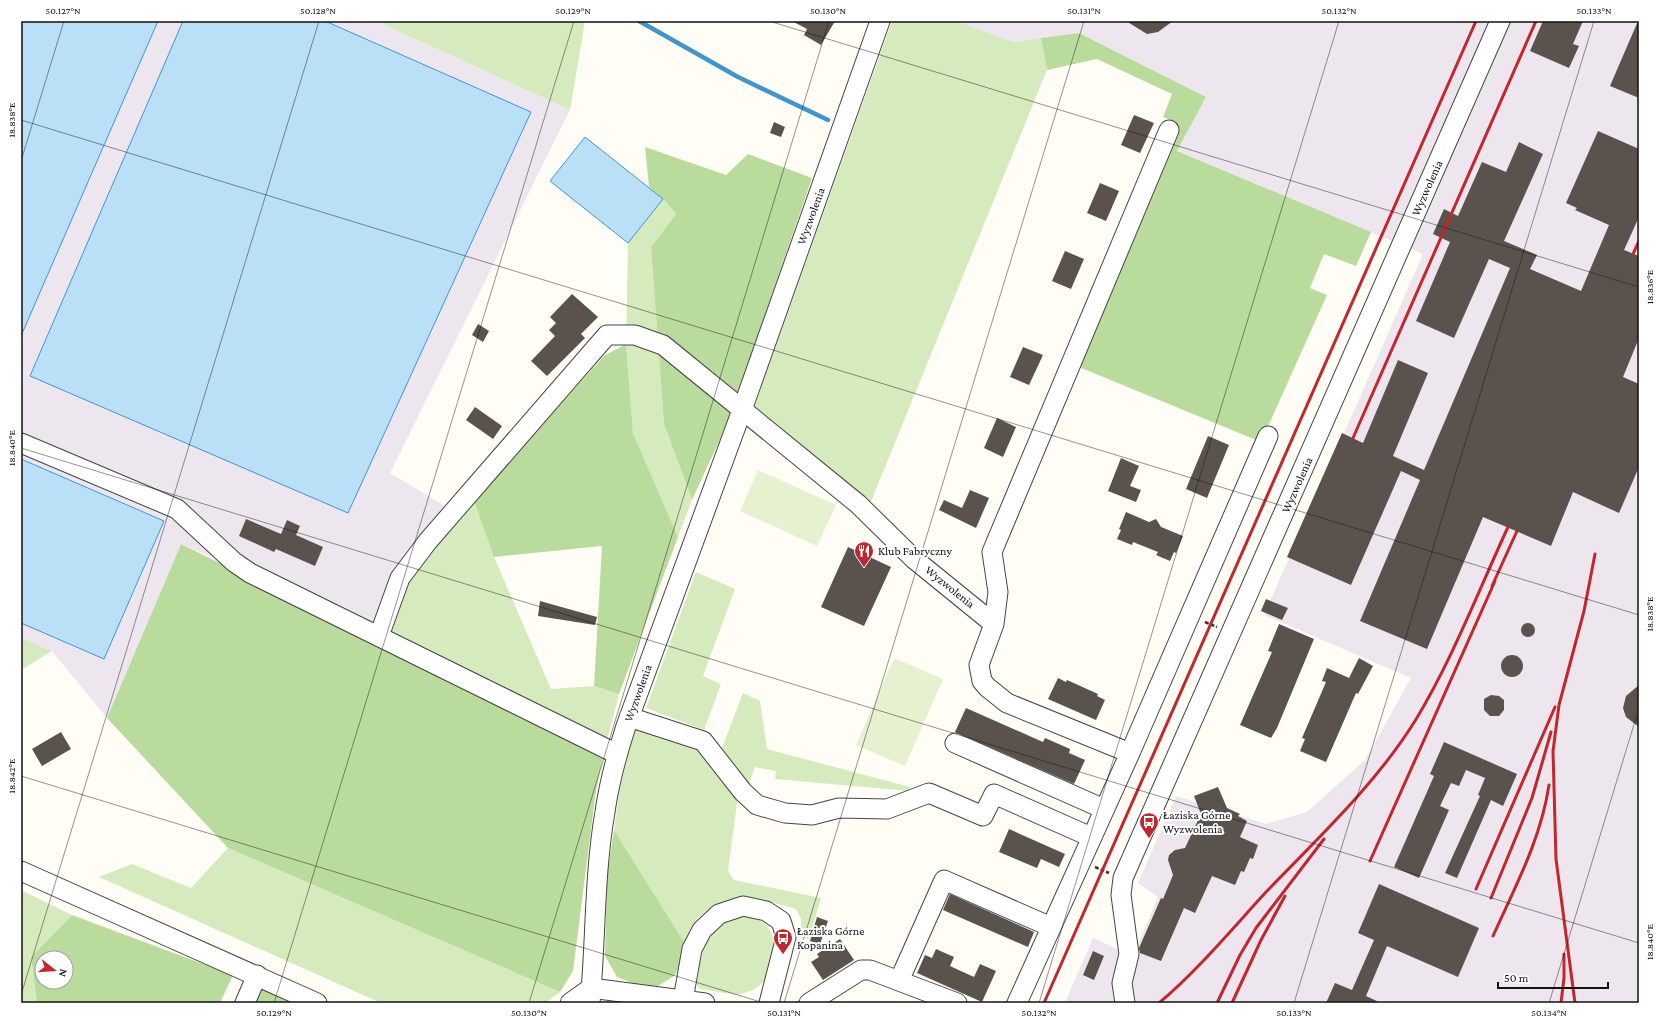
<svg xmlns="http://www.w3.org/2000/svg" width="1660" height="1024" font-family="'Crimson Pro',serif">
<rect width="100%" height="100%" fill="#fffdf5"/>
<path fill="#eee6ef" d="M21 21H376L570 110 390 473 445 506 392 574 373 626 181 544 107 718 52 651 21 638Z
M956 21H1639V1003H1065L1093 938 1133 956 1158 897 1138 883 1176 796 1266 824 1307 812 1365 760 1411 678 1264 615 1423 254 1177 151 1206 97 1079 33 1014 42Z"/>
<path fill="#d5ebbd" d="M376 21H585L570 110Z
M892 21H956L1014 42 1041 38 1047 70 870 504 754 408Z
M663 199 676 214 651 247 664 424 692 500 678 537 633 433 626 344 628 243Z
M474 501 494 557 551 689 594 686 619 694 608 737 601 740 388 633 405 579Z
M696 572 735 589 703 676 721 684 704 730 646 708Z
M21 638 52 651 21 670Z
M743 693 760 701 767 749 910 787 909 791 775 779 776 771 755 767 748 787 722 748Z
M635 729 683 738 703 752 738 796 728 871 734 880 821 898 809 939 800 937 801 919 796 909C759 898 730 888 698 918 692 924 688 935 684 942L614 830 620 788Z
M228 848 560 992 546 1003H381L99 877 132 864 191 888Z
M21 890 72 915 31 957 37 1003H21Z
M743 916C759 917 773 926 774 945 775 953 768 972 765 981L753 990 738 995 700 989 696 983C702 949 705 923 743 916Z"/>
<path fill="#b9dc9c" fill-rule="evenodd" d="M1079 33 1206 97 1177 151 1371 232 1356 266 1324 254 1310 288 1327 295 1261 442 1079 367 1178 123 1163 117 1172 94 1097 59 1047 70 1041 38Z
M645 147 726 175 748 154 812 178 728 422 692 500 664 424 651 247 676 214 663 199 649 187Z
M626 344 633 433 678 537 619 694 594 686 602 546 494 557 474 501 604 356Z
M181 544 599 749 603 757 596 790 573 971 560 992 228 848 107 718Z
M614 830 684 942 682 963 674 976 658 986 637 985 617 977 605 956 607 877Z
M72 915 233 975 220 1003H37L31 957ZM42 958H66V982H42Z
M263 985 300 1003H255Z"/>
<path fill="#e6f2cf" d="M758 470 836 505 817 546 740 511Z
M894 658 943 679 905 766 856 745Z"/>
<path fill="#b9e0f7" stroke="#3f96cf" d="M21 21H158L21 336Z
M183 21H325L531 112 348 513 30 376Z
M585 137 663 199 628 243 550 181Z
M21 459 164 521 104 659 21 623Z"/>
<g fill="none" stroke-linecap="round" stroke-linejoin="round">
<path stroke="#3f96cf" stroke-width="4.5" d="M639 21 738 77 828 120"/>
</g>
<path fill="#5a524d" d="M792 21H835L821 45 804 35 807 29Z
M1126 21H1173L1158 32 1147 34Z
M1543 21H1583L1573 44 1579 46 1569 68 1530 51Z
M1638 21H1639V98L1610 86Z
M1134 115 1154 123 1140 153 1121 145Z
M774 122 785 127 781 137 770 133Z
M1598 131 1639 149V217L1624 250 1639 256V338L1623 377 1639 384V467L1619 513 1573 492 1551 546 1483 517 1427 649 1360 621 1420 480 1401 471 1351 585 1287 557 1342 433 1363 443 1398 360 1428 373 1393 456 1424 470 1510 268 1489 259 1454 338 1416 321 1450 242 1433 234 1444 209 1458 216 1482 162 1506 172 1519 142 1543 154 1504 241 1537 255 1530 269 1581 291 1609 225 1575 210 1577 208 1566 203Z
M1100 183 1119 191 1106 221 1087 213Z
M1065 251 1084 259 1071 289 1052 281Z
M572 294 598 317 581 334 585 338 547 376 531 361 555 336 549 330 556 323 550 317Z
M478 324 489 331 483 342 472 335Z
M1023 347 1043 355 1029 385 1010 377Z
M475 407 502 426 493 439 466 420Z
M997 418 1016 427 1003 457 984 448Z
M1208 436 1229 445 1207 498 1186 489Z
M1121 458 1139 466 1130 486 1141 490 1136 502 1108 491Z
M970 490 989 498 976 528 939 510 944 500 962 508Z
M1126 512 1149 522 1156 519 1161 527 1183 536 1176 553 1174 552 1170 561 1156 555 1158 552 1133 542 1132 545 1117 539 1121 530 1119 529Z
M246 519 281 534 287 520 300 526 296 535 323 547 315 566 276 549 274 552 239 536Z
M848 547 891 567 864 626 821 607Z
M1266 599 1288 608 1282 620 1261 611Z
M540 601 597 617 595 625 538 616Z
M1521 630a7 7 0 1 1 14 0a7 7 0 1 1-14 0Z
M1279 624 1314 639 1277 728 1271 738 1240 725 1272 652 1268 651Z
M1501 666a11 11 0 1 1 22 0a11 11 0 1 1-22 0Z
M1359 658 1373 666 1358 694 1356 693 1326 762 1300 751 1305 739 1302 738 1326 682 1322 681 1327 668 1349 678Z
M1058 678 1066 682 1067 680 1098 694 1097 696 1105 700 1096 720 1048 699Z
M1639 685V727L1626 717 1623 708 1626 696Z
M1491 695 1499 696 1504 700V710L1499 716H1490L1484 710V699Z
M966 708 1043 742 1045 738 1070 749 1069 753 1085 760 1074 784 955 732Z
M61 732 71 749 42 766 32 749Z
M1444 742 1517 774 1503 806 1491 800 1457 878 1445 873 1480 796 1478 795 1485 778 1466 770 1459 786 1451 783 1440 806 1449 810 1419 878 1394 867 1434 776 1430 774Z
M1218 787 1227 808 1240 814 1238 816 1247 821 1240 837 1258 845 1253 859 1250 858 1244 872 1241 871 1235 885 1212 876 1195 913 1184 908 1161 961 1140 953 1139 948 1161 898 1163 899 1173 875 1168 860 1169 855 1175 850 1185 848 1201 814 1194 796Z
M1009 829 1065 854 1059 867 1041 859 1037 868 999 852Z
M1379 884 1479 928 1458 977 1387 946 1366 996 1381 1003H1326L1335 983 1352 990 1374 940 1358 933Z
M950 894 1034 932 1028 947 943 910Z
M817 917 828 921 820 944 810 941Z
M840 939 854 960 823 980 811 962 819 957 817 954Z
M936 949 954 957 950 966 974 977 980 964 996 971 982 1002 917 973 925 955 932 958Z
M1093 951 1104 956 1094 980 1083 975Z"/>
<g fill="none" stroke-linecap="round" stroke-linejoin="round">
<defs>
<path id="minor" d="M21 443 177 509 234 562 250 573 617 754
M994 624 979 665 982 681 987 687 1007 703 1130 753
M379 636 400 578 428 541 607 335H635L663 345 858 504 914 559 994 624 998 592 992 552 1169 130
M629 717 703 741 743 792 757 805 785 813 812 815 839 808 887 809 929 793 983 816 994 794 1091 837
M955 743 1104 809
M21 871 317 1003
M899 981 944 880 1051 927
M591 988 705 1003
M683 1000 692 949 702 930 719 914 743 906 766 911 781 921 786 937 769 1003
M245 1003 257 975
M570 1003 591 988
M590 1003C596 940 594 875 605 812 609 783 617 754 626 726L742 410 880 21
M809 1003 861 970H870L957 1003
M1017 1003 1130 753 1268 436
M1125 1003 1122 983 1129 954 1121 895 1123 878 1500 21"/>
</defs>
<use href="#minor" stroke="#444" stroke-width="21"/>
<path stroke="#333" stroke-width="2.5" stroke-dasharray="4 2" stroke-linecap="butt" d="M1205 622 1217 627
M1095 867 1109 873"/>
<use href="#minor" stroke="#fff" stroke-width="19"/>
<path stroke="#c4262e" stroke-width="3" d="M1633 254 1639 241
M1353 438 1536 21
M1492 586 1517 531
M1370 861 1495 581
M1476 889 1555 707
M1491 898 1532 798 1551 732
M1493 936C1515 887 1541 839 1549 785
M1044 1003 1476 21
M1159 1003C1197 971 1232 929 1266 892 1318 838 1375 785 1415 721 1452 660 1478 592 1508 527
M1217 1003 1240 955 1256 928 1324 839
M1232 1003 1261 940 1285 896
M1561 1003 1564 978V954
M1575 1003 1556 859 1553 751 1559 705 1584 611 1595 554"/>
</g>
<path fill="none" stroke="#111" stroke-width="1" stroke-opacity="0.45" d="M769 21 1639 287M21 120 1639 615M21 161 64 21M21 448 1639 943M21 776 764 1003M21 995 319 21M274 1003 574 21M529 1003 829 21M784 1003 1084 21M1039 1003 1339 21M1294 1003 1594 21M1549 1003 1639 708"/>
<defs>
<symbol id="restaurant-pin" viewBox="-11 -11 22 30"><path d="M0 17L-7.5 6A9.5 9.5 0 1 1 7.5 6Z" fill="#c4262e" stroke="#fff"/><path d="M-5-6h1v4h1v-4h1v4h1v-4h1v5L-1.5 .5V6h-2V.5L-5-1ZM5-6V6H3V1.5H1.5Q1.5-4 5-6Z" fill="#fff"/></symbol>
<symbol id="bus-pin" viewBox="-11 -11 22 30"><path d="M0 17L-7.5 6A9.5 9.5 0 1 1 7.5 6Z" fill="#c4262e" stroke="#fff"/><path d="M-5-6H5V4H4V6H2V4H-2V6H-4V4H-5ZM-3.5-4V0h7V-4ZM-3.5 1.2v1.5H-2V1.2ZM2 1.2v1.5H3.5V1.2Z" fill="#fff"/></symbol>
</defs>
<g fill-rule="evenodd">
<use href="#restaurant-pin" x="853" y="540" width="22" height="30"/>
<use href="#bus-pin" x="1138" y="811" width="22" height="30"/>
<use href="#bus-pin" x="772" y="927" width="22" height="30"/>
</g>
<g text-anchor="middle" stroke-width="4" stroke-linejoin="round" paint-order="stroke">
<g font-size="12" fill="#111" stroke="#fff">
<text transform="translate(1427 188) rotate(-66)" y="4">Wyzwolenia</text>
<text transform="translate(811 216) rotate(-70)" y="4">Wyzwolenia</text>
<text transform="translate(1297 485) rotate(-66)" y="4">Wyzwolenia</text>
<text transform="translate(950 587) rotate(39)" y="4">Wyzwolenia</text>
<text transform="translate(638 693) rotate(-70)" y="4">Wyzwolenia</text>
</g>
<g font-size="12" fill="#111" stroke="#fff" text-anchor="start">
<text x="878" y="555">Klub Fabryczny</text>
<text x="1163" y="819">Łaziska Górne<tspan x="1163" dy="14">Wyzwolenia</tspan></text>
<text x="797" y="935">Łaziska Górne<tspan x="797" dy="14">Kopanina</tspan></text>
</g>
</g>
<rect width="1660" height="1024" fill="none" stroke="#ffffff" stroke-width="44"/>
<g transform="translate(54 970) rotate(107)"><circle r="19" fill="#ffffff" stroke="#a0a0a0"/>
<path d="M0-3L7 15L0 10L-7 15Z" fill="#c4262e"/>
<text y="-6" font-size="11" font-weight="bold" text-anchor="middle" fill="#111111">N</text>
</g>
<path d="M1498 982v6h110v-6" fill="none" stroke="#111111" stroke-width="2"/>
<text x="1504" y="982" font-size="12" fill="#111111" stroke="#ffffff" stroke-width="3" paint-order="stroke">50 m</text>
<rect x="22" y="22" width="1616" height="980" fill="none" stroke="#111" stroke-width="1.5"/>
<g font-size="10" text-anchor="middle" fill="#111">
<text x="63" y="14">50.127°N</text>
<text x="318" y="14">50.128°N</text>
<text x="573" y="14">50.129°N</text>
<text x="828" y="14">50.130°N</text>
<text x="1084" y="14">50.131°N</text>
<text x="1339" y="14">50.132°N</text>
<text x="1594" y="14">50.133°N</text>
<text transform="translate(11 120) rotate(-90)" y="4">18.838°E</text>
<text transform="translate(1649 287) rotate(-90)" y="4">18.836°E</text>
<text transform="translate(11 448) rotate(-90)" y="4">18.840°E</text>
<text transform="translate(1649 614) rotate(-90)" y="4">18.838°E</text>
<text transform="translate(11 776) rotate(-90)" y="4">18.842°E</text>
<text transform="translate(1649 942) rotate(-90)" y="4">18.840°E</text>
<text x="274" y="1016">50.129°N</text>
<text x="529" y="1016">50.130°N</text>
<text x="784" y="1016">50.131°N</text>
<text x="1039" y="1016">50.132°N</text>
<text x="1294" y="1016">50.133°N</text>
<text x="1549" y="1016">50.134°N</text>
</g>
</svg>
